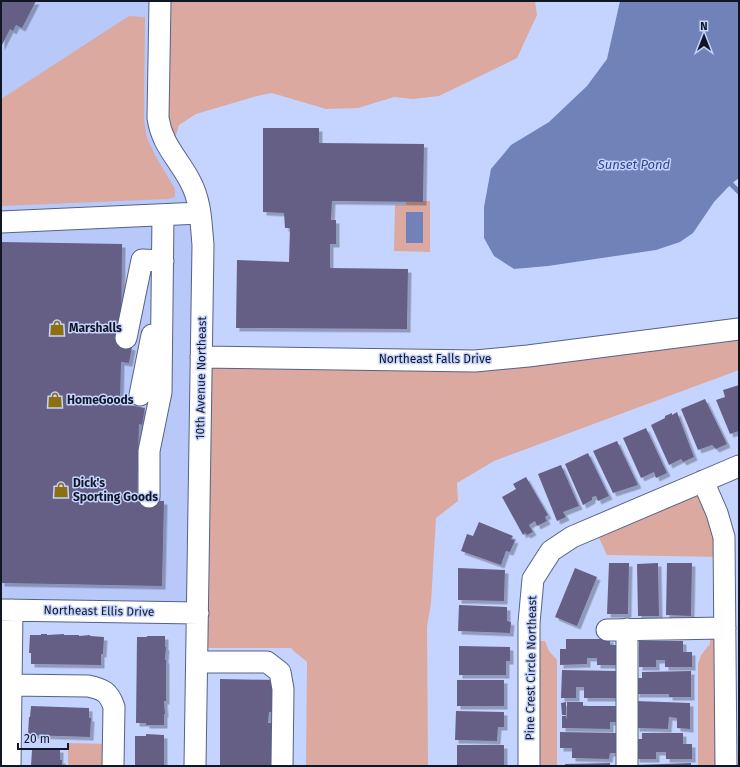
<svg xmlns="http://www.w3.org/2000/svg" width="740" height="767" font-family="'Fira Sans',sans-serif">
<defs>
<filter id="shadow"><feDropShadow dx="3.5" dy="3.5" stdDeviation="0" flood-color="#0004"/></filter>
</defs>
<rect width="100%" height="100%" fill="#c5d4ff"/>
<path fill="#b8c8f9" d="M1 1H160L158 118 197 198 198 613 1 610Z"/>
<path fill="#dba9a0" d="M160 1H535L537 15 517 58 439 96 413 99 394 97 358 108 326 109 272 93 257 96 196 114 179 125 171 152Z
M129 16 145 17 144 120 147 138 155 155 175 189V197L168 199 1 206V99Z
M423 201H430V252L394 251 395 205H406V202H423Z
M739 329V370L494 461 457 483 458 501 436 518 431 603 427 627 428 766H306L307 662C301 656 296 654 291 648H197L201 357 475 361Z
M703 481 725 557 607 555 594 527Z
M710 628H725L726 766H698V664L701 655 710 644Z
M529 641H545L549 651 557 660V766H529Z
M68 743 113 744V766H68Z"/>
<path fill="#7182b8" d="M620 1H739V178L731 184 714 202 693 233 680 242 656 250 548 266 514 269 494 256 484 238V207L491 169 511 145 549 122 587 86 607 59Z
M406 212H423V243H406Z"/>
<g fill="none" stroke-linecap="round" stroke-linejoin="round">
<path stroke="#7182b8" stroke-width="5" d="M731 184 739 192"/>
</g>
<path fill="#655f86" filter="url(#shadow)" d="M1 1H36L22 28 16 25 13 31 10 29 1 47Z
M263 128H319V143L424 144 423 202 332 201 331 220H336V244H330V268L408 269 407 329 236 328 237 260 289 262 290 228H285L284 213 263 212Z
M1 242 122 244 121 345 132 347 129 363 121 362 120 403 145 408 142 425 139 424 137 500 164 501 162 586 1 583Z
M739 385V431L730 434 716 400 725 397 723 390Z
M705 399 727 444 716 449 712 445 698 450 681 409Z
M677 412 694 457 683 462 681 459 669 465 651 425 665 418V416L672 413V415Z
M646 428 667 473 656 478 654 472 641 478 623 438Z
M617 441 638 485 613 493 593 451Z
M588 453 609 496 598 501 596 496 592 497V500L583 505 565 464Z
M561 465 579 506 563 512 566 517 557 521 538 474Z
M526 477 548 515 545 517 547 521 537 526 535 521 529 525 533 532 527 535 525 533 523 535 502 497 516 489 513 484Z
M479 522 513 536 511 539 515 540 510 552 506 551 501 565 461 551 467 534 473 536Z
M609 563H629L628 614H607Z
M658 563 659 616H638L637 564Z
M667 563H692L691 616 666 615Z
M458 568 505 570 504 601 458 600Z
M575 568 597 577 577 626 555 617Z
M459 605 507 607V621L511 622 510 633 458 631Z
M41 634H47V635L64 634V635H79V636L90 635V636L104 637 103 654H101V665L31 664V653H29L30 635H41Z
M147 636H165V647H166L165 660H166V701H164L165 714H164V725H146V723H136L137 637H147Z
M566 639H610V645H617V665H597V658H587V664L560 665V649H566Z
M639 641H683V652H692V667H665V660H656V667H639Z
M459 646 510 647V661H506V675H459Z
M562 670 618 671 617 698H584V687H576V698H561Z
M691 671V697H669V694H636V678H642V672Z
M220 679 276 680V695H272V712H269L268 723H275V766H220Z
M457 680H504V706H457Z
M636 701 690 703V729L677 728V718L669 717 668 729 636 728Z
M566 702V715H562L561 703Z
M567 702H583V706H617V722H610V729L562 728V716H566L567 719Z
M31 706 89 708V718H91L90 737 28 735 29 717H30Z
M456 711 504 712V727H498L497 741 455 740Z
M560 732 617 733V753H610L609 759 572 758V748H560Z
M642 733H683V744H692V759H666V752H656V759H636L635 739H642Z
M146 734 164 735V765L163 766H135V736H146Z
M457 745H504V766H457Z
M43 749H60V760H62V766H31L32 750H43Z
M610 763V766H565V764Z
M691 763V766H636V765Z"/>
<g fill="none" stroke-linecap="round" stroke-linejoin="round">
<defs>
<path id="minor" d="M160 1 158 118C162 145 178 158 190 181 201 201 201 223 203 245L195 766
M1 222 200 213
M126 338 142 260 163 261
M201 357 475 361 528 356 739 329
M140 395 152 335
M703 481 717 513 724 537 726 766
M149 497V451L161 392 163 215
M1 610 198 613
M627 629V766
M607 630 725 628
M197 662H267L280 672 283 689 282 766
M10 685 88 686C103 689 109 692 114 707L113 766
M10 766 12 610
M529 766V623L533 579 551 551 572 537 739 466"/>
</defs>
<use href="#minor" stroke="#556287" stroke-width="23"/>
<use href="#minor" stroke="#fff" stroke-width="21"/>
</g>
<defs>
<symbol id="shop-bare" viewBox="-9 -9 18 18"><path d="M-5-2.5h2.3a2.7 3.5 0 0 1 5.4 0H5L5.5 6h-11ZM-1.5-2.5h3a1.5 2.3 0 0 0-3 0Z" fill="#8b6f11" stroke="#c5d4ff" stroke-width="2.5" paint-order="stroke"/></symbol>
</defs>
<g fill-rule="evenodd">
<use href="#shop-bare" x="46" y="317" width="22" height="22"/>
<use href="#shop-bare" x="44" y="389" width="22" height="22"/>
<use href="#shop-bare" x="50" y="479" width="22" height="22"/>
</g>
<g text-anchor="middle" stroke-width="3" stroke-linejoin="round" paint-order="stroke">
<g font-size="12" font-weight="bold" fill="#111625" stroke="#c5d4ff" text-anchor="start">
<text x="69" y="332">Marshalls</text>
<text x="67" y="404">HomeGoods</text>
<text x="73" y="487">Dick's<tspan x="73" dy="14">Sporting Goods</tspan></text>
</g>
<g font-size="12" fill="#111625" stroke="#c5d4ff">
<text x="435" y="363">Northeast Falls Drive</text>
<text transform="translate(201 378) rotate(-89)" y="4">10th Avenue Northeast</text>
<text transform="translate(99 611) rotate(1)" y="4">Northeast Ellis Drive</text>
<text transform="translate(531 668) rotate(-89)" y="4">Pine Crest Circle Northeast</text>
</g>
<g font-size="13" font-style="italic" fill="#334386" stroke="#c5d4ff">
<text x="634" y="169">Sunset Pond</text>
</g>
</g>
<rect width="740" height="767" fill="none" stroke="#111625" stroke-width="4"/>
<g transform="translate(704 36)" stroke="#c5d4ff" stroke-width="3" paint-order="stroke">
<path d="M0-3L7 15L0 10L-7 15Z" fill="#111625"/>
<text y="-6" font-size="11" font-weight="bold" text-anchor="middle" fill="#111625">N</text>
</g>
<path d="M18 743v6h50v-6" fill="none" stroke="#111625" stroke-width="2"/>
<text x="24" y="743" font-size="12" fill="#111625" stroke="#c5d4ff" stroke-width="3" paint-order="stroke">20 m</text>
</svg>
